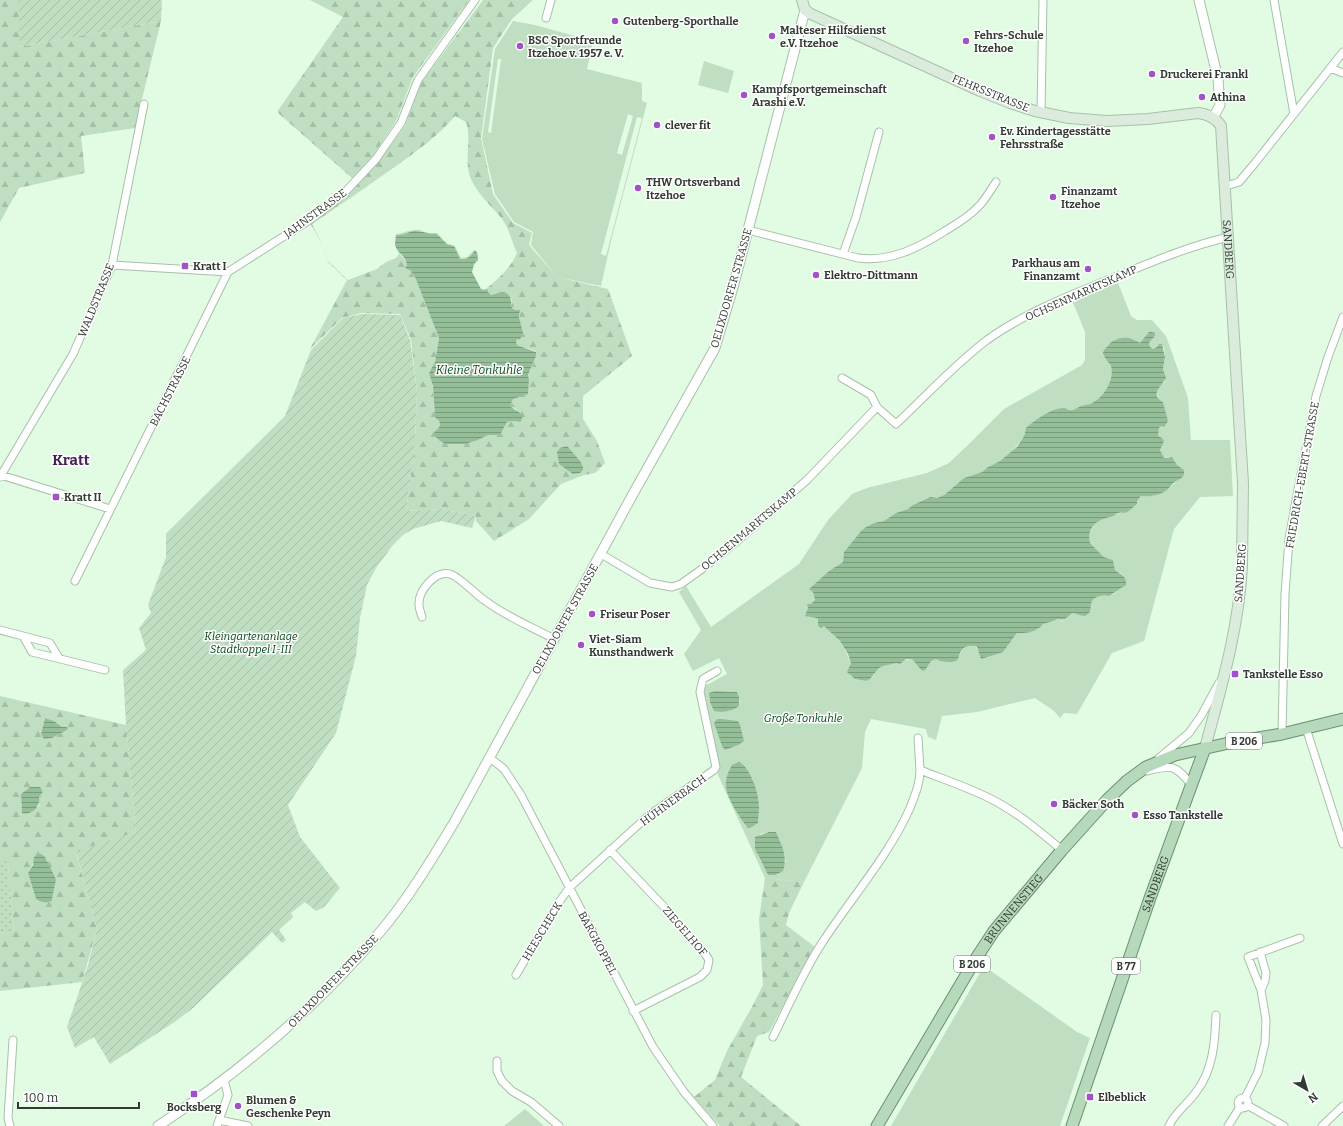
<svg xmlns="http://www.w3.org/2000/svg" width="1343" height="1126" font-family="Bitter,serif">
<defs>
<pattern id="grass-dots" width="8" height="8" patternUnits="userSpaceOnUse"><rect width="8" height="8" fill="#c0dec2"/><path d="M2 2h.1M6 6h.1" fill="none" stroke="#a5bfa7" stroke-width="1.8" stroke-linecap="round"/></pattern>
<pattern id="forest-firs" width="22" height="20" patternUnits="userSpaceOnUse"><rect width="22" height="20" fill="#c0dec2"/><path d="M5 1l3.5 6h-7zM16 11l3.5 6h-7z" fill="#a5bfa7"/></pattern>
<pattern id="garden-furrows" width="10" height="10" patternUnits="userSpaceOnUse"><rect width="10" height="10" fill="#c0dec2"/><path d="M-1 1l2-2M0 10L10 0M9 11l2-2" fill="none" stroke="#a5bfa7"/></pattern>
<pattern id="water-rules" width="6" height="5" patternUnits="userSpaceOnUse"><rect width="6" height="5" fill="#93be97"/><path d="M0 2.5h6" fill="none" stroke="#799c7c"/></pattern>
</defs>
<rect width="100%" height="100%" fill="#e1fce3"/>
<path fill="url(#grass-dots)" d="M8 861 14 933 0 934V863Z"/>
<path fill="url(#forest-firs)" fill-rule="evenodd" d="M0 0H19V47L161 21 135 128 81 136 85 173 19 188 0 222Z
M310 0H469L413 77 396 121 372 157 353 179 277 112 343 17Z
M483 0H533L512 19 493 48 481 138 493 194 513 223 532 233 529 245 557 277 608 289 632 356 583 396V419L597 441 605 463 595 473 584 475 561 484 529 519 494 541 476 521V516L442 509 406 511 415 442 417 391 411 340 400 314 361 313 342 318 310 349 347 280 328 262 323 246 310 223 351 191 379 161 405 126 421 83ZM455 116 466 122C472 139 464 159 470 177 477 194 491 205 502 219 509 228 512 242 517 253 510 269 499 278 486 289L484 290 481 289 472 272 474 265 478 260 477 252 474 250 467 257 461 258 455 246 447 244 437 233C433 233 427 234 424 232 419 230 423 230 418 230 410 229 403 234 396 234L395 245 399 254 396 258 386 262 377 269 348 280 328 261 323 246 312 224C340 205 368 186 396 166 417 151 438 136 455 116ZM420 231 425 233 437 234 447 244 454 246 460 259C467 259 471 256 474 251L478 260 474 264 472 272 481 289 491 295C503 290 503 292 512 300V308L520 313C517 323 526 329 520 340L517 339 516 342 517 345 536 351V356L528 376 529 380 528 393 513 399 510 405 511 407 516 409 522 422 512 421 507 422 500 435H488L478 440 438 429 440 425C439 421 436 418 435 414 433 400 435 386 429 373L435 362 439 338 415 277 411 271 405 268 407 265V262L399 253 396 235Z
M0 696 126 725 136 832 76 852 97 929 82 982 0 991V934L14 933 8 862 0 863ZM45 718 54 721 62 727H66L67 730 52 738 41 734ZM30 787H39L43 792 39 797V806L32 811 22 813 21 794ZM45 857 56 880 52 899V901C45 903 41 902 36 899L28 873 34 861Z
M765 878 804 882 789 913 786 925 815 947 769 1032 757 1036 741 1077 801 1126H720L694 1097 715 1080 727 1051 753 1005 763 985 759 919Z"/>
<path fill="#c0dec2" fill-rule="evenodd" d="M513 21 535 25 593 41 587 69 642 83V101L647 103 612 237 601 286 557 277 531 245 533 232 514 222 495 194 482 139 495 49ZM498 59H501L491 133 488 132ZM628 114 633 116 622 155 617 153ZM637 117 642 118 606 256 601 254Z
M704 61 734 71 728 93 698 85Z
M1118 283 1131 316 1137 320H1152L1166 336 1188 398 1191 440H1230L1233 496 1200 497 1174 529 1144 641 1112 653 1077 714 1064 713 1060 718 1054 711 1035 698 977 712 942 716 936 740 928 737 926 729 871 719 865 732 862 768 804 882 765 878 718 775V762L702 692 705 686 727 674 719 658 693 671 684 654 701 630 679 592 686 586 711 627 799 564 828 520 852 494 867 488 927 473 949 463 968 445 1004 409 1082 365 1085 360V332L1072 300ZM1149 332 1155 336 1149 343 1150 347 1153 349 1157 347H1164L1165 357 1163 369 1165 374V382C1156 386 1154 397 1163 402L1165 409 1161 426 1159 428C1156 438 1159 450 1164 458L1172 457 1177 465 1184 470C1176 486 1160 498 1141 496L1127 512C1121 513 1117 513 1112 516 1110 518 1106 517 1103 518 1092 522 1088 532 1090 543L1104 557 1113 560 1115 570 1123 575 1122 588 1118 590 1114 594C1107 595 1094 594 1091 602 1090 605 1090 611 1088 615L1085 616 1072 613 1062 621 1057 619C1053 622 1049 622 1044 624 1039 626 1044 625 1039 628 1032 633 1026 633 1017 633L1003 652H979C972 638 961 648 958 659H936L931 661 926 669 921 670 912 659C907 659 884 665 880 667 877 669 876 672 874 675 873 677 869 679 866 681L855 679 851 666V663L844 648 840 641 816 617H808V608L815 600 813 591 809 589 829 571 843 562 844 552 861 531 866 527 874 523 884 521 896 513 909 509 913 505 929 497 937 498 944 495 964 478 982 472 988 467 1000 461 1012 452 1024 436 1025 431 1029 426 1036 421 1068 410 1072 411C1078 408 1084 406 1090 404 1101 400 1113 383 1112 371 1111 362 1105 359 1103 351L1116 339H1132L1141 344ZM715 691 737 692 740 703 712 707 709 697ZM752 777 759 806 756 825 748 828 737 813 726 787ZM769 832H776L783 849 786 862 768 875 758 856 760 834Z
M984 966 1077 1032 1090 1038 1060 1126H891Z
M525 1109 544 1126H504Z"/>
<path fill="url(#garden-furrows)" d="M19 0H162L161 21 19 47Z
M362 314 400 315 410 340 417 391 415 442 406 511 442 509 476 516 472 528 441 521 413 529 403 535 393 545 376 568 367 585 360 618 356 656 336 733 288 805 300 837 340 888 324 907 316 911 305 902 291 913 293 917 279 930 286 940 282 943 272 932 193 1008 176 1021 110 1064 94 1037 75 1048 67 1027 88 965 97 929 76 851 136 832 126 725 123 670 146 650 139 628 151 613 148 605 166 557V534L285 416 311 350 343 318Z"/>
<path fill="url(#water-rules)" d="M415 231C422 231 428 234 437 234L447 244 454 246 460 259C467 260 471 256 475 250L477 253 478 260 474 264 472 272 481 289 484 290 487 289 488 292 491 295C506 289 511 292 512 308L515 310H520L519 317 523 333 520 340 517 339 516 342 517 345 536 352V356L528 375 529 380 528 394 513 399 510 405 511 407 523 415 521 422 512 421 507 422 500 435H488L478 440 465 444H446L440 441 434 435 435 431 438 429 440 425 439 421 435 417 433 386 429 373 435 362 439 338 415 277 411 271 405 268 407 265C407 257 397 253 395 245 395 242 396 238 396 235 403 235 408 232 415 231Z
M1149 332H1152L1155 333V336L1149 343 1150 347 1153 349 1157 347 1159 344H1162L1165 357 1163 369 1166 378C1162 386 1149 394 1163 402L1168 421 1164 427 1161 426 1159 428 1158 436 1162 438 1164 441 1160 450 1164 458H1168L1172 457 1177 465 1184 470C1185 478 1180 478 1175 482 1173 483 1171 486 1168 489 1161 495 1151 497 1141 496L1137 501V504C1134 506 1131 510 1127 512 1125 513 1121 512 1118 513 1115 514 1113 517 1110 517 1095 520 1087 528 1090 543L1104 557 1113 560 1115 570C1121 575 1127 576 1126 585L1109 596C1106 595 1104 595 1100 596 1085 600 1095 610 1087 615 1084 618 1076 613 1072 613 1066 618 1065 621 1057 619 1053 622 1049 622 1044 624 1039 626 1044 625 1039 628 1032 633 1026 633 1017 633L1003 652 981 659 977 647C971 644 963 646 960 653 959 655 959 657 958 659 954 664 941 662 936 659L931 661 926 669 924 671 921 670 912 659H906L900 664 896 663 883 666 879 668 870 679 866 681 855 679 847 672 851 663 848 654 840 641 824 626 821 628 818 626V619C814 616 809 618 805 616L808 608 807 604H811L815 600 813 592 809 589 829 571 843 562 844 552 861 531 866 527 874 523 884 521 896 513 908 509 913 505 930 497 937 498 944 495 964 478 982 472 988 467 1000 461 1017 447 1024 436 1026 428C1035 420 1053 407 1065 408 1071 413 1075 409 1081 406 1084 405 1087 405 1090 404 1103 399 1115 380 1111 366 1109 362 1104 358 1103 353 1103 350 1106 348 1108 346 1112 339 1124 336 1132 339 1135 340 1138 342 1140 343Z
M567 446 580 461 583 467V470L580 473 573 474 559 464 557 452 560 448Z
M715 691 737 692 739 697V706C733 711 721 713 714 711L710 702 709 693Z
M45 718 54 721 62 727H66L68 728 67 730 52 738 44 739 41 734Z
M717 719H722L738 721 740 725 744 741 738 745 725 750 722 746 714 723Z
M739 762C751 768 759 794 759 807 759 812 758 818 758 823L752 827 748 828C741 820 726 797 726 786 725 778 729 771 732 765Z
M30 787H40L43 792 39 797C41 806 32 816 22 813L21 794Z
M769 832H776C782 846 788 856 783 871L775 875H768L755 849V837Z
M39 854H41L45 857 55 877 56 880 52 899V901C45 903 42 903 36 899L28 873 33 865 34 857Z"/>
<g fill="none" stroke-linecap="round" stroke-linejoin="round">
<defs>
<path id="minor" d="M1274 0 1294 114
M546 18 551 0
M1330 68 1343 73
M1041 112 1043 0
M1226 186 1239 182 1255 163 1343 52
M748 230 858 258C891 262 918 248 945 231 957 224 970 216 980 205 986 198 991 190 996 182
M843 254 856 217 879 132
M112 265 228 272 311 219 335 201 347 190 376 159 401 123 418 80 475 0
M842 378 871 395 877 407
M1 475 110 509
M0 477 73 354 112 265 144 104
M601 554 650 583 672 587 681 584 702 569 736 542 807 480 877 407 896 424C926 396 954 365 987 340 1026 312 1071 295 1115 277 1152 262 1189 246 1229 237
M75 581 228 272
M422 617C421 613 419 609 419 605 418 591 435 570 450 574 460 577 477 596 487 602 507 617 532 627 554 639
M0 630 23 636 32 652 105 670
M23 636 50 643 59 658
M1306 728 1343 844
M1282 734 1285 594 1289 539 1298 490 1316 396 1328 357 1343 317
M918 738 920 770
M490 758 504 769 521 795 653 1047 684 1092 713 1126
M1159 758 1189 733 1201 716 1219 683
M1147 771C1172 765 1174 764 1191 784
M610 850 667 910 689 937 704 952 709 960 707 970 700 977 633 1011
M516 975 557 905 569 888 648 816 714 770 716 767 700 692 703 679 717 671
M1261 990 1248 957 1300 938
M773 1037C789 1005 803 972 822 943 851 898 888 857 910 808 915 795 920 784 920 770 943 779 967 787 989 798 1016 811 1039 831 1062 850
M497 1061V1071L502 1081 512 1091 531 1102 559 1126
M1245 1098 1258 1072 1265 1043 1266 1020 1261 990 1265 981 1266 973 1260 952
M1238 1103a5 5 0 1 1 10 0a5 5 0 1 1-10 0Z
M1247 1105 1284 1126
M219 1120 248 1126
M10 1126 8 1118 13 1040
M217 1126 228 1095 224 1080
M1169 1126C1175 1112 1188 1104 1196 1092 1213 1071 1215 1042 1216 1015
M1228 1126 1240 1107
M1322 1126 1343 1106"/>
<path id="tertiary" d="M1199 0 1218 79 1220 105 1213 118
M158 1126C240 1072 317 1007 380 932 409 898 432 859 455 821L633 494 715 348 734 284 805 10"/>
<g id="secondary">
<path id="s1" d="M802 0 805 10 811 14 980 91 1010 103 1035 111 1069 118 1107 121 1148 119 1198 113C1207 114 1216 118 1221 126L1243 483 1242 566C1239 628 1221 688 1205 748"/>
</g>
<g id="primary">
<path id="s2" d="M877 1126 975 960 994 931 1062 850 1107 800 1127 781 1146 767 1175 755 1229 743 1282 734 1343 719"/>
<path id="s3" d="M1072 1126 1150 898 1205 748"/>
</g>
</defs>
<use href="#minor" stroke="#a7c1a9" stroke-width="9"/>
<use href="#tertiary" stroke="#a7c1a9" stroke-width="11"/>
<use href="#secondary" stroke="#a7c1a9" stroke-width="12"/>
<use href="#primary" stroke="#69916d" stroke-width="13"/>
<use href="#minor" stroke="#fff" stroke-width="7"/>
<use href="#tertiary" stroke="#fff" stroke-width="9"/>
<use href="#secondary" stroke="#dbecdd" stroke-width="10"/>
<use href="#primary" stroke="#b7d9bb" stroke-width="11"/>
</g>
<g fill="#a053c5" stroke="#fff" stroke-width="1.5">
<circle cx="615" cy="21" r="4"/>
<circle cx="772" cy="36" r="4"/>
<circle cx="966" cy="41" r="4"/>
<circle cx="520" cy="46" r="4"/>
<circle cx="1152" cy="74" r="4"/>
<circle cx="744" cy="95" r="4"/>
<circle cx="1202" cy="97" r="4"/>
<circle cx="657" cy="125" r="4"/>
<circle cx="992" cy="137" r="4"/>
<circle cx="638" cy="188" r="4"/>
<circle cx="1053" cy="197" r="4"/>
<rect x="181" y="262" width="8" height="8" rx="2"/>
<circle cx="1088" cy="269" r="4"/>
<circle cx="816" cy="275" r="4"/>
<rect x="52" y="493" width="8" height="8" rx="2"/>
<circle cx="592" cy="614" r="4"/>
<circle cx="581" cy="645" r="4"/>
<rect x="1231" y="670" width="8" height="8" rx="2"/>
<circle cx="1054" cy="804" r="4"/>
<circle cx="1135" cy="815" r="4"/>
<rect x="190" y="1090" width="8" height="8" rx="2"/>
<rect x="1086" y="1093" width="8" height="8" rx="2"/>
<circle cx="238" cy="1106" r="4"/>
</g>
<g text-anchor="middle" stroke-width="3" stroke-linejoin="round" paint-order="stroke">
<g fill="#fff" stroke="#6f7670" stroke-width="1">
<rect x="1226" y="733" width="36" height="16" rx="3"/>
<rect x="954" y="956" width="36" height="16" rx="3"/>
<rect x="1112" y="958" width="28" height="16" rx="3"/>
</g>
<g font-size="10" font-weight="bold" fill="#313b32">
<text x="1244" y="745">B 206</text>
<text x="972" y="968">B 206</text>
<text x="1126" y="970">B 77</text>
</g>
<g font-size="11" font-weight="bold" fill="#313b32" stroke="#fff" text-anchor="start">
<text x="623" y="25">Gutenberg-Sporthalle</text>
<text x="780" y="34">Malteser Hilfsdienst<tspan x="780" dy="13">e.V. Itzehoe</tspan></text>
<text x="974" y="39">Fehrs-Schule<tspan x="974" dy="13">Itzehoe</tspan></text>
<text x="528" y="44">BSC Sportfreunde<tspan x="528" dy="13">Itzehoe v. 1957 e. V.</tspan></text>
<text x="1160" y="78">Druckerei Frankl</text>
<text x="752" y="93">Kampfsportgemeinschaft<tspan x="752" dy="13">Arashi e.V.</tspan></text>
<text x="1210" y="101">Athina</text>
<text x="665" y="129">clever fit</text>
<text x="1000" y="135">Ev. Kindertagesstätte<tspan x="1000" dy="13">Fehrsstraße</tspan></text>
<text x="646" y="186">THW Ortsverband<tspan x="646" dy="13">Itzehoe</tspan></text>
<text x="1061" y="195">Finanzamt<tspan x="1061" dy="13">Itzehoe</tspan></text>
<text x="1080" y="267" text-anchor="end">Parkhaus am<tspan x="1080" dy="13">Finanzamt</tspan></text>
<text x="193" y="270">Kratt I</text>
<text x="824" y="279">Elektro-Dittmann</text>
<text x="64" y="501">Kratt II</text>
<text x="600" y="618">Friseur Poser</text>
<text x="589" y="643">Viet-Siam<tspan x="589" dy="13">Kunsthandwerk</tspan></text>
<text x="1243" y="678">Tankstelle Esso</text>
<text x="1062" y="808">Bäcker Soth</text>
<text x="1143" y="819">Esso Tankstelle</text>
<text x="1098" y="1101">Elbeblick</text>
<text x="246" y="1104">Blumen &amp;<tspan x="246" dy="13">Geschenke Peyn</tspan></text>
<text x="194" y="1111" text-anchor="middle">Bocksberg</text>
</g>
<g font-size="11" fill="#313b32" stroke="#fff">
<text transform="translate(991 93) rotate(22)" y="4">FEHRSSTRASSE</text>
<text transform="translate(315 213) rotate(-36)" y="4">JAHNSTRASSE</text>
<text dy="4" stroke="none"><textPath href="#s1" startOffset="577">SANDBERG</textPath></text>
<text transform="translate(731 288) rotate(-74)" y="4">OELIXDORFER STRASSE</text>
<text transform="translate(1081 293) rotate(-24)" y="4">OCHSENMARKTSKAMP</text>
<text transform="translate(96 300) rotate(-68)" y="4">WALDSTRASSE</text>
<text transform="translate(170 391) rotate(-63)" y="4">BACHSTRASSE</text>
<text transform="translate(1302 475) rotate(-80)" y="4">FRIEDRICH-EBERT-STRASSE</text>
<text transform="translate(749 529) rotate(-40)" y="4">OCHSENMARKTSKAMP</text>
<text transform="translate(1240 573) rotate(-86)" y="4">SANDBERG</text>
<text transform="translate(565 619) rotate(-61)" y="4">OELIXDORFER STRASSE</text>
<text transform="translate(673 800) rotate(-36)" y="4">HÜHNERBACH</text>
<text dy="4" stroke="none"><textPath href="#s3" startOffset="256">SANDBERG</textPath></text>
<text dy="4" stroke="none"><textPath href="#s2" startOffset="257">BRUNNENSTIEG</textPath></text>
<text transform="translate(542 931) rotate(-59)" y="4">HEESCHECK</text>
<text transform="translate(685 931) rotate(49)" y="4">ZIEGELHOF</text>
<text transform="translate(598 943) rotate(62)" y="4">BARGKOPPEL</text>
<text transform="translate(333 981) rotate(-46)" y="4">OELIXDORFER STRASSE</text>
</g>
<g font-size="11" font-style="italic" fill="#004514" stroke="#fff">
<text x="251" y="640">Kleingartenanlage<tspan x="251" dy="13">Stadtkoppel I-III</tspan></text>
<text x="803" y="722">Große Tonkuhle</text>
</g>
<g font-size="12" font-style="italic" fill="#0a4d1c" stroke="#fff">
<text x="479" y="374">Kleine Tonkuhle</text>
</g>
<g font-size="15" font-weight="bold" fill="#452056" stroke="#fff">
<text x="71" y="465">Kratt</text>
</g>
</g>
<g transform="translate(1307 1090) rotate(142)" stroke="#ffffff" stroke-width="3" paint-order="stroke">
<path d="M0-3L7 15L0 10L-7 15Z" fill="#313b32"/>
<text y="-6" font-size="11" font-weight="bold" text-anchor="middle" fill="#313b32">N</text>
</g>
<path d="M18 1102v6h121v-6" fill="none" stroke="#313b32" stroke-width="2"/>
<text x="24" y="1102" font-size="12" fill="#313b32" stroke="#ffffff" stroke-width="3" paint-order="stroke">100 m</text>
</svg>
